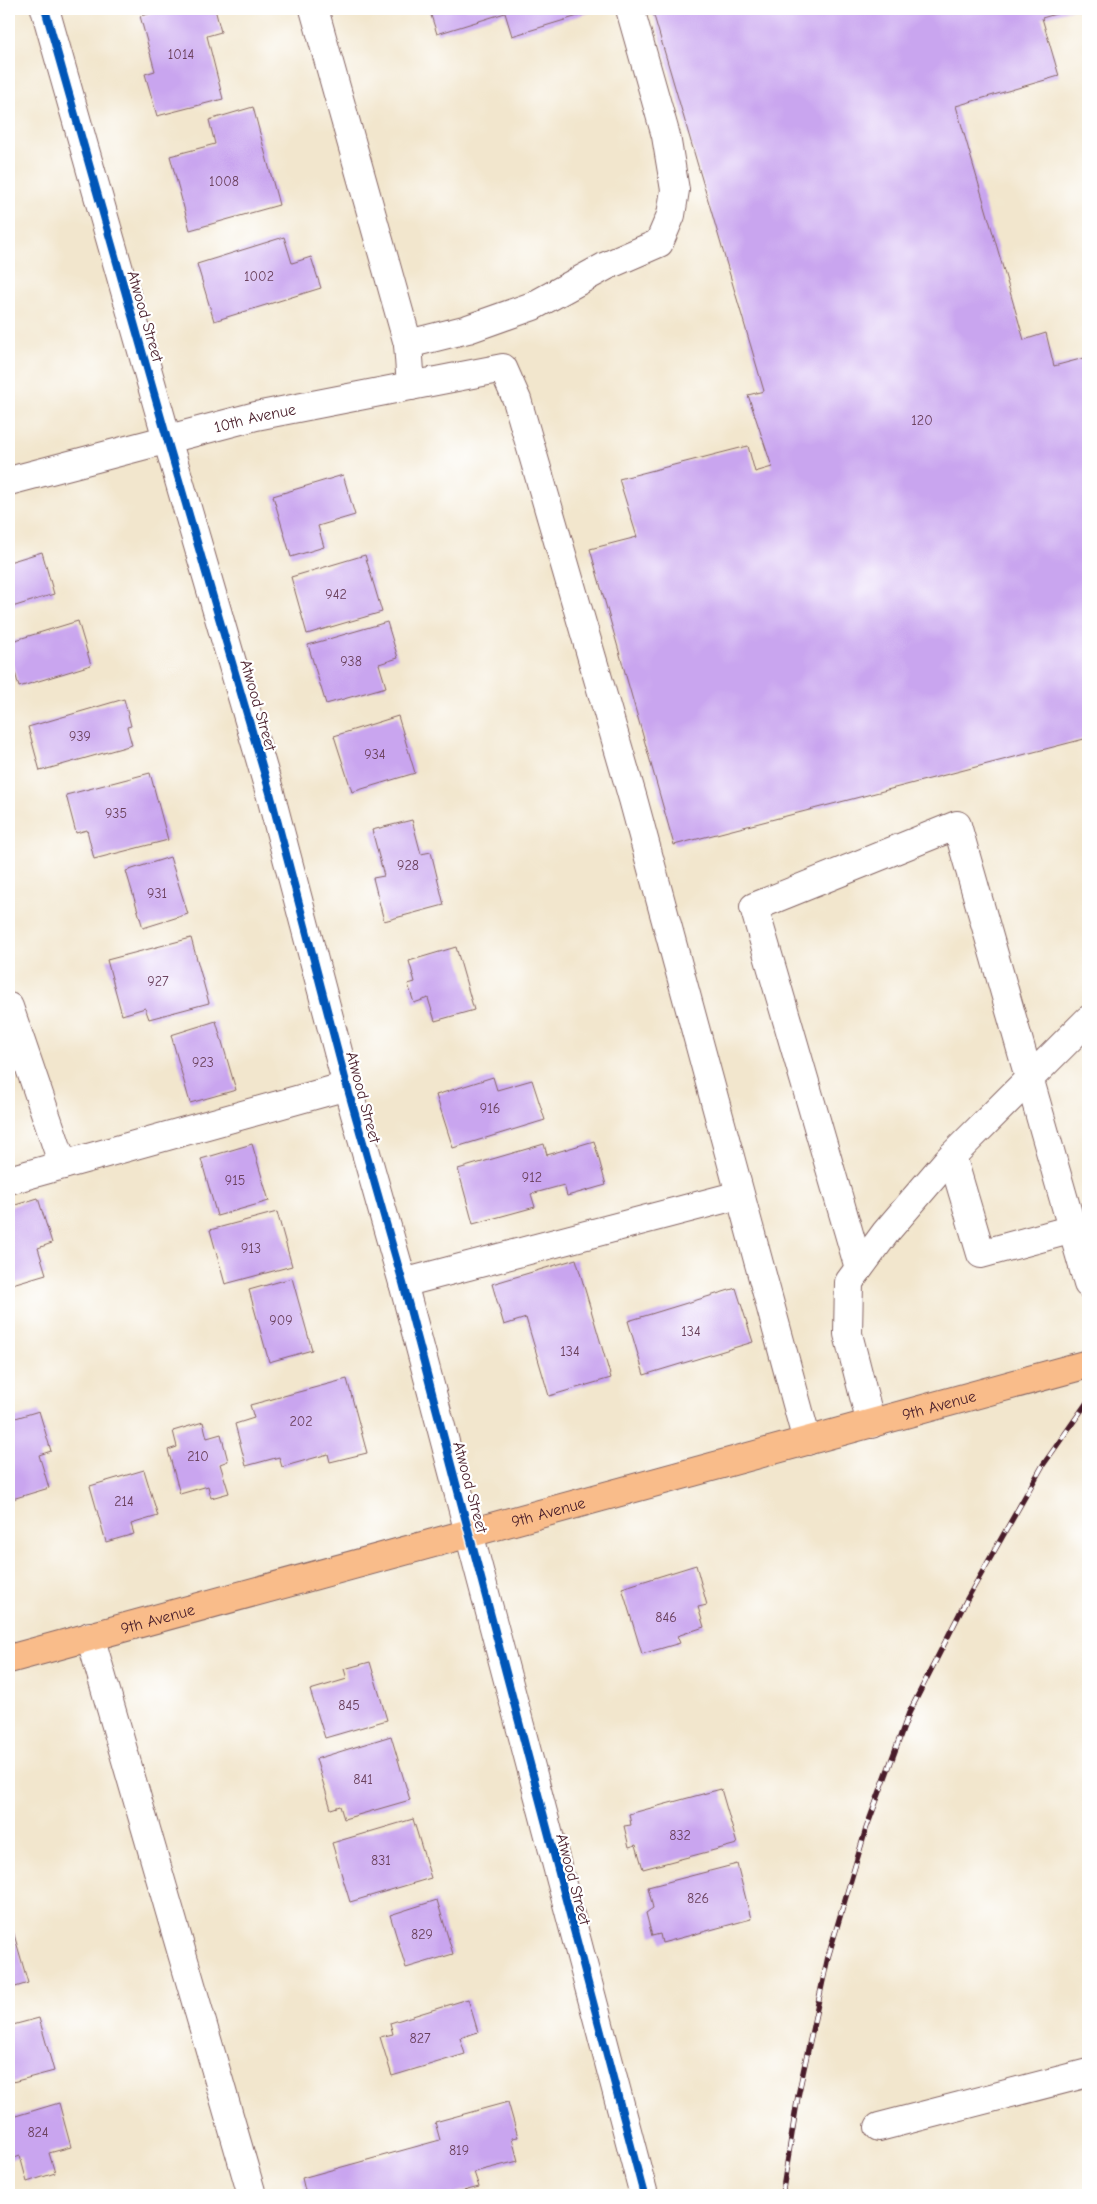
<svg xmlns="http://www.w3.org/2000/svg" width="1097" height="2204" font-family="'Comic Neue',sans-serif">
<rect width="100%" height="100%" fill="#fff"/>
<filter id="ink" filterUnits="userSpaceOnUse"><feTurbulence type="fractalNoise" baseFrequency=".02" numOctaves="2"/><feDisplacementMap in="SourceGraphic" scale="10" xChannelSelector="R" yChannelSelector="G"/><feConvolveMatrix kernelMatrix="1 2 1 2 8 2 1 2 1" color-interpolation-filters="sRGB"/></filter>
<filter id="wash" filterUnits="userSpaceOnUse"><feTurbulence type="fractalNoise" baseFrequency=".0096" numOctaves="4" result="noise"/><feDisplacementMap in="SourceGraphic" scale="20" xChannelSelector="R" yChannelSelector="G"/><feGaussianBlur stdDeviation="1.12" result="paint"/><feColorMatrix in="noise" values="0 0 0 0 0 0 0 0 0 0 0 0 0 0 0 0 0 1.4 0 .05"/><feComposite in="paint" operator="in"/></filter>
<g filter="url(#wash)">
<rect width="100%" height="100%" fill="#f2e6cd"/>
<g id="blocks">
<path fill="#c9a5ef" d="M167 9H215L221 32 207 36 223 99 157 116 145 74 155 71 140 16Z
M429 9H601L512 36 505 13 437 34Z
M652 9H1073L1042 18 1059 76 956 106 1024 340 1046 333 1054 366 1088 357V738L674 845 590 549 637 537 619 479 748 446 755 472 772 467 748 395 764 391Z
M253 107 279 205 190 230 170 156 215 144 209 120Z
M284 237 292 263 311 257 321 288 214 321 197 264Z
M343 475 355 515 318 526 324 547 291 557 273 496Z
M42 552 54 594 9 608V562Z
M365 555 382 612 307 634 291 577Z
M78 621 91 665 19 687 9 651V642Z
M387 622 398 658 379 664 386 687 326 704 308 645Z
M124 699 131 726 127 727 132 745 40 771 28 727Z
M398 716 415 773 352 792 334 736Z
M150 773 168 840 94 859 87 830 76 833 66 795Z
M412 820 421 854 431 852 444 905 384 921 373 878 384 876 372 830Z
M170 857 188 914 143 928 126 871Z
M191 938 209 1003 149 1019 145 1008 122 1015 107 960Z
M456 947 474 1010 435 1021 428 998 414 1003 408 984 415 982 409 961Z
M216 1021 236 1090 190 1103 171 1035Z
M493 1077 497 1090 532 1080 545 1120 453 1148 436 1095Z
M594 1141 606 1185 567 1196 564 1185 531 1194 535 1207 473 1224 458 1169 544 1144 547 1155Z
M252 1144 269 1201 217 1216 201 1159Z
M38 1198 52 1243 38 1248 46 1274 9 1285V1245L12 1244 9 1235V1207Z
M277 1212 292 1266 225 1284 210 1230Z
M576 1259 611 1378 549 1396 526 1318 504 1325 492 1284Z
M292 1278 312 1350 269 1362 249 1290Z
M736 1288 753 1342 644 1375 628 1321Z
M347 1379 367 1453 330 1462 328 1454 282 1467 279 1457 246 1466 235 1424 254 1418 250 1405Z
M39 1411 51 1451 39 1455 49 1488 9 1500V1420Z
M203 1422 207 1438 221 1434 228 1461 220 1464 229 1493 211 1498 208 1486 180 1494 168 1450 177 1447 173 1431Z
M144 1470 158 1516 131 1524 134 1534 106 1542 90 1486Z
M696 1565 707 1605 698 1607 704 1627 677 1636 680 1643 642 1654 622 1588Z
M370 1662 387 1720 325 1738 310 1690 347 1679 344 1669Z
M391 1736 410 1800 344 1819 340 1806 331 1809 316 1759Z
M721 1789 737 1844 643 1869 636 1845 629 1847 624 1826 631 1825 629 1814Z
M413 1819 431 1878 350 1902 332 1843Z
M737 1864 751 1919 662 1943 660 1934 652 1936 646 1913 653 1908 648 1887Z
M437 1900 453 1954 406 1968 390 1915Z
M13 1931 28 1983 9 1989V1932Z
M468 1999 478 2032 460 2038 465 2054 392 2076 380 2037 393 2034 390 2023Z
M39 2018 54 2071 9 2083V2026Z
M508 2102 518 2137 512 2138 518 2161 474 2172 479 2187 448 2195H306L302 2178 440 2140 435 2122Z
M59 2103 71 2147 49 2153 55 2173 27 2182 20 2156 9 2160V2118Z"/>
</g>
</g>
<g filter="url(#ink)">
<use href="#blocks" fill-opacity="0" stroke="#856564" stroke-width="1"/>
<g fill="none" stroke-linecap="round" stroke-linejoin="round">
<defs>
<g id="minor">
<path d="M45 9 167 439 270 793 347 1086 403 1283 644 2195"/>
<path d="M314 9 408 344 411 386"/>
<path d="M408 344 468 329 533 306 606 266 659 243 671 215 675 190 666 136 630 9"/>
<path id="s1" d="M9 481 256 416 503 368 517 400 633 799 807 1441"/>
<path d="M9 1007 63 1165"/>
<path d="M952 1156 981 1254 1073 1229"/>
<path d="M9 1180 347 1086"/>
<path d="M859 1268 754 907 957 825 1088 1284"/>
<path d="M403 1283 739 1195"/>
<path d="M871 1424 848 1334 849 1282 886 1232 947 1161 1088 1020"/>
<path d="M90 1636 252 2195"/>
<path d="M879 2127 1088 2073"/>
</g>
<g id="major">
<path id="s2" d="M9 1659 1088 1364"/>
</g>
</defs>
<use href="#minor" stroke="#856564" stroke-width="30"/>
<use href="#major" stroke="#856564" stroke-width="30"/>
<use href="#minor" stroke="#fff" stroke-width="28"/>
<use href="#major" stroke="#f9bc8a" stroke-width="28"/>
<defs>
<path id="rail" d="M782 2195 798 2096 828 1957 866 1829 909 1713 967 1599 1043 1465 1088 1401"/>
</defs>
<use href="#rail" stroke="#4a1f2b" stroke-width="5.5"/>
<use href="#rail" stroke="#fff" stroke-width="4" stroke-dasharray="11" stroke-linecap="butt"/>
<defs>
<path id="cycleway" d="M45 9 167 439 270 793 347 1086 403 1283 644 2195"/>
</defs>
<use href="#cycleway" stroke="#fff" stroke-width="11"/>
<use href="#cycleway" stroke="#0057b8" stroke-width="8"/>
</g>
</g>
<g text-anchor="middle" stroke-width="4.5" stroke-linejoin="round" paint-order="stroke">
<g font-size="14" fill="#6a405c">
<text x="181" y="59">1014</text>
<text x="224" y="186">1008</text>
<text x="259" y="281">1002</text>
<text x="922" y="425">120</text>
<text x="336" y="599">942</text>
<text x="351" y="666">938</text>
<text x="80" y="741">939</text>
<text x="375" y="759">934</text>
<text x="116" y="818">935</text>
<text x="408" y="870">928</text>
<text x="157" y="898">931</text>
<text x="158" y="986">927</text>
<text x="203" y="1067">923</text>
<text x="490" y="1113">916</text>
<text x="532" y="1182">912</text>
<text x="235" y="1185">915</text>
<text x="251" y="1253">913</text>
<text x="281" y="1325">909</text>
<text x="691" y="1336">134</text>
<text x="570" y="1356">134</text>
<text x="301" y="1426">202</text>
<text x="198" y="1461">210</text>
<text x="124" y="1506">214</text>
<text x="666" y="1622">846</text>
<text x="349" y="1710">845</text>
<text x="363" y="1784">841</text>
<text x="680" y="1840">832</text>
<text x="381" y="1865">831</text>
<text x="698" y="1903">826</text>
<text x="422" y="1939">829</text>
<text x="420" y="2043">827</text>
<text x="38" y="2137">824</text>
<text x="459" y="2155">819</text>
</g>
<g font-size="16" fill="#4a1f2b" stroke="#fff">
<text transform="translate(146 316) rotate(74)" y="6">Atwood Street</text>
<text dy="6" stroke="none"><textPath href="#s1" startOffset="254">10th Avenue</textPath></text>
<text transform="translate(259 705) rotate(74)" y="6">Atwood Street</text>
<text transform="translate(364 1097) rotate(75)" y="6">Atwood Street</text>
<text dy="6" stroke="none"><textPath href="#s2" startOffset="964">9th Avenue</textPath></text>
<text transform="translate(471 1487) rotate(75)" y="6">Atwood Street</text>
<text dy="6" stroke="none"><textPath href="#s2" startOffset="559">9th Avenue</textPath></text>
<text dy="6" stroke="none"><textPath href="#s2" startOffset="154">9th Avenue</textPath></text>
<text transform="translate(574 1879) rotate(75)" y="6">Atwood Street</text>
</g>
</g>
<rect width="1097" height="2204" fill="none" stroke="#fff" stroke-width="30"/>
</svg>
